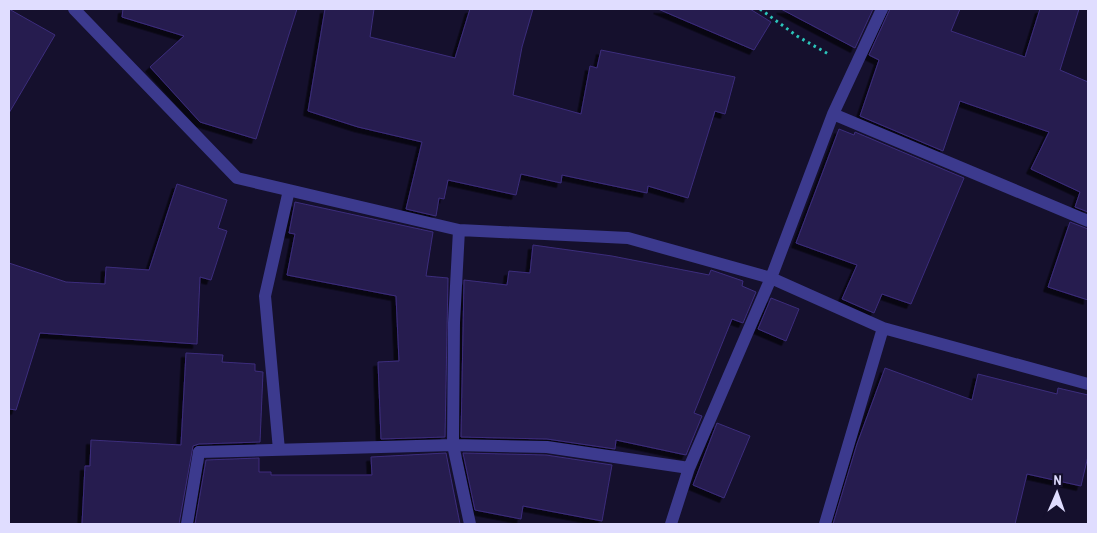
<svg xmlns="http://www.w3.org/2000/svg" width="1097" height="533" font-family="'Archivo Narrow',sans-serif">
<defs>
<filter id="shadow"><feDropShadow dx="-4.5" dy="4.5" stdDeviation="0" flood-color="#0009"/></filter>
</defs>
<rect width="100%" height="100%" fill="#15102d"/>
<path fill="#261c4f" stroke="#3c2d7c" filter="url(#shadow)" d="M9 9 55 35 9 113Z
M123 9H297L256 139 200 122 150 67 184 36 122 17Z
M325 9H374L370 37 455 58 470 9H533L522 47 513 95 581 114 590 66 597 68 601 50 735 77 725 114 715 111 688 198 648 186 647 193 562 175 561 183 521 174 516 195 448 180 444 199 439 198 436 216 406 209 422 142 358 127 308 111Z
M658 9H750L771 22 754 50Z
M781 9H873L855 48Z
M890 9H960L951 31 1025 57 1040 9H1079L1060 70 1088 82V212L1075 207 1080 192 1031 169 1049 132 960 101 943 151 860 116 879 60 869 55Z
M839 129 854 135 855 132 964 178 911 304 882 294 874 313 842 299 857 265 796 243Z
M177 184 227 200 218 228 227 231 211 280 200 277 197 344 40 333 16 410 9 409V263L66 282 105 284 106 267 149 270Z
M295 202 433 232 426 276 448 278 445 437 381 439 378 362 399 361 396 296 287 275 295 234 289 233Z
M1070 222 1088 229V300L1048 287Z
M533 245 612 256 709 275 711 270 743 281 742 286 756 292 743 323 732 319 694 413 702 416 686 455 616 440 615 449 547 439 461 437 464 280 507 285 509 271 530 273Z
M771 298 799 309 786 341 758 329Z
M186 353 223 355 222 362 255 364V371L263 372 260 442 199 444 193 446 179 524H82L85 466H90L91 440 181 445Z
M885 368 972 400 978 374 1057 394 1058 388 1088 395V456L1081 486 1027 474 1015 524H833L857 444Z
M717 423 750 436 724 498 693 485Z
M446 453 460 524H195L206 460 259 458V472H271V475H372L371 457Z
M463 453 546 455 612 465 602 521 523 506 521 519 475 510Z"/>
<g fill="none" stroke-linecap="round" stroke-linejoin="round">
<path stroke="#2bc4ba" stroke-width="3" stroke-dasharray="2.5 4" stroke-linecap="butt" d="M760 9 797 36 830 55"/>
<path stroke="#3c3a8e" stroke-width="12" d="M74 9 237 178 459 230 628 238 771 278 883 328 1088 384
M833 114 1088 221
M459 230 454 323 453 445 470 524
M279 450 265 296 289 190
M199 452 453 445 547 447 689 468
M671 524 689 468 771 278 833 114 882 9
M825 524 883 328"/>
<path stroke="#3c3a8e" stroke-width="12" d="M187 524 199 452"/>
</g>
<rect width="1097" height="533" fill="none" stroke="#e0ddff" stroke-width="20"/>
<g transform="translate(1057 493) rotate(2)" stroke="#15102d" stroke-width="4" paint-order="stroke">
<path d="M0-4L9 19L0 12L-9 19Z" fill="#e0ddff"/>
<text y="-8" font-size="14" font-weight="bold" text-anchor="middle" fill="#e0ddff">N</text>
</g>
</svg>
